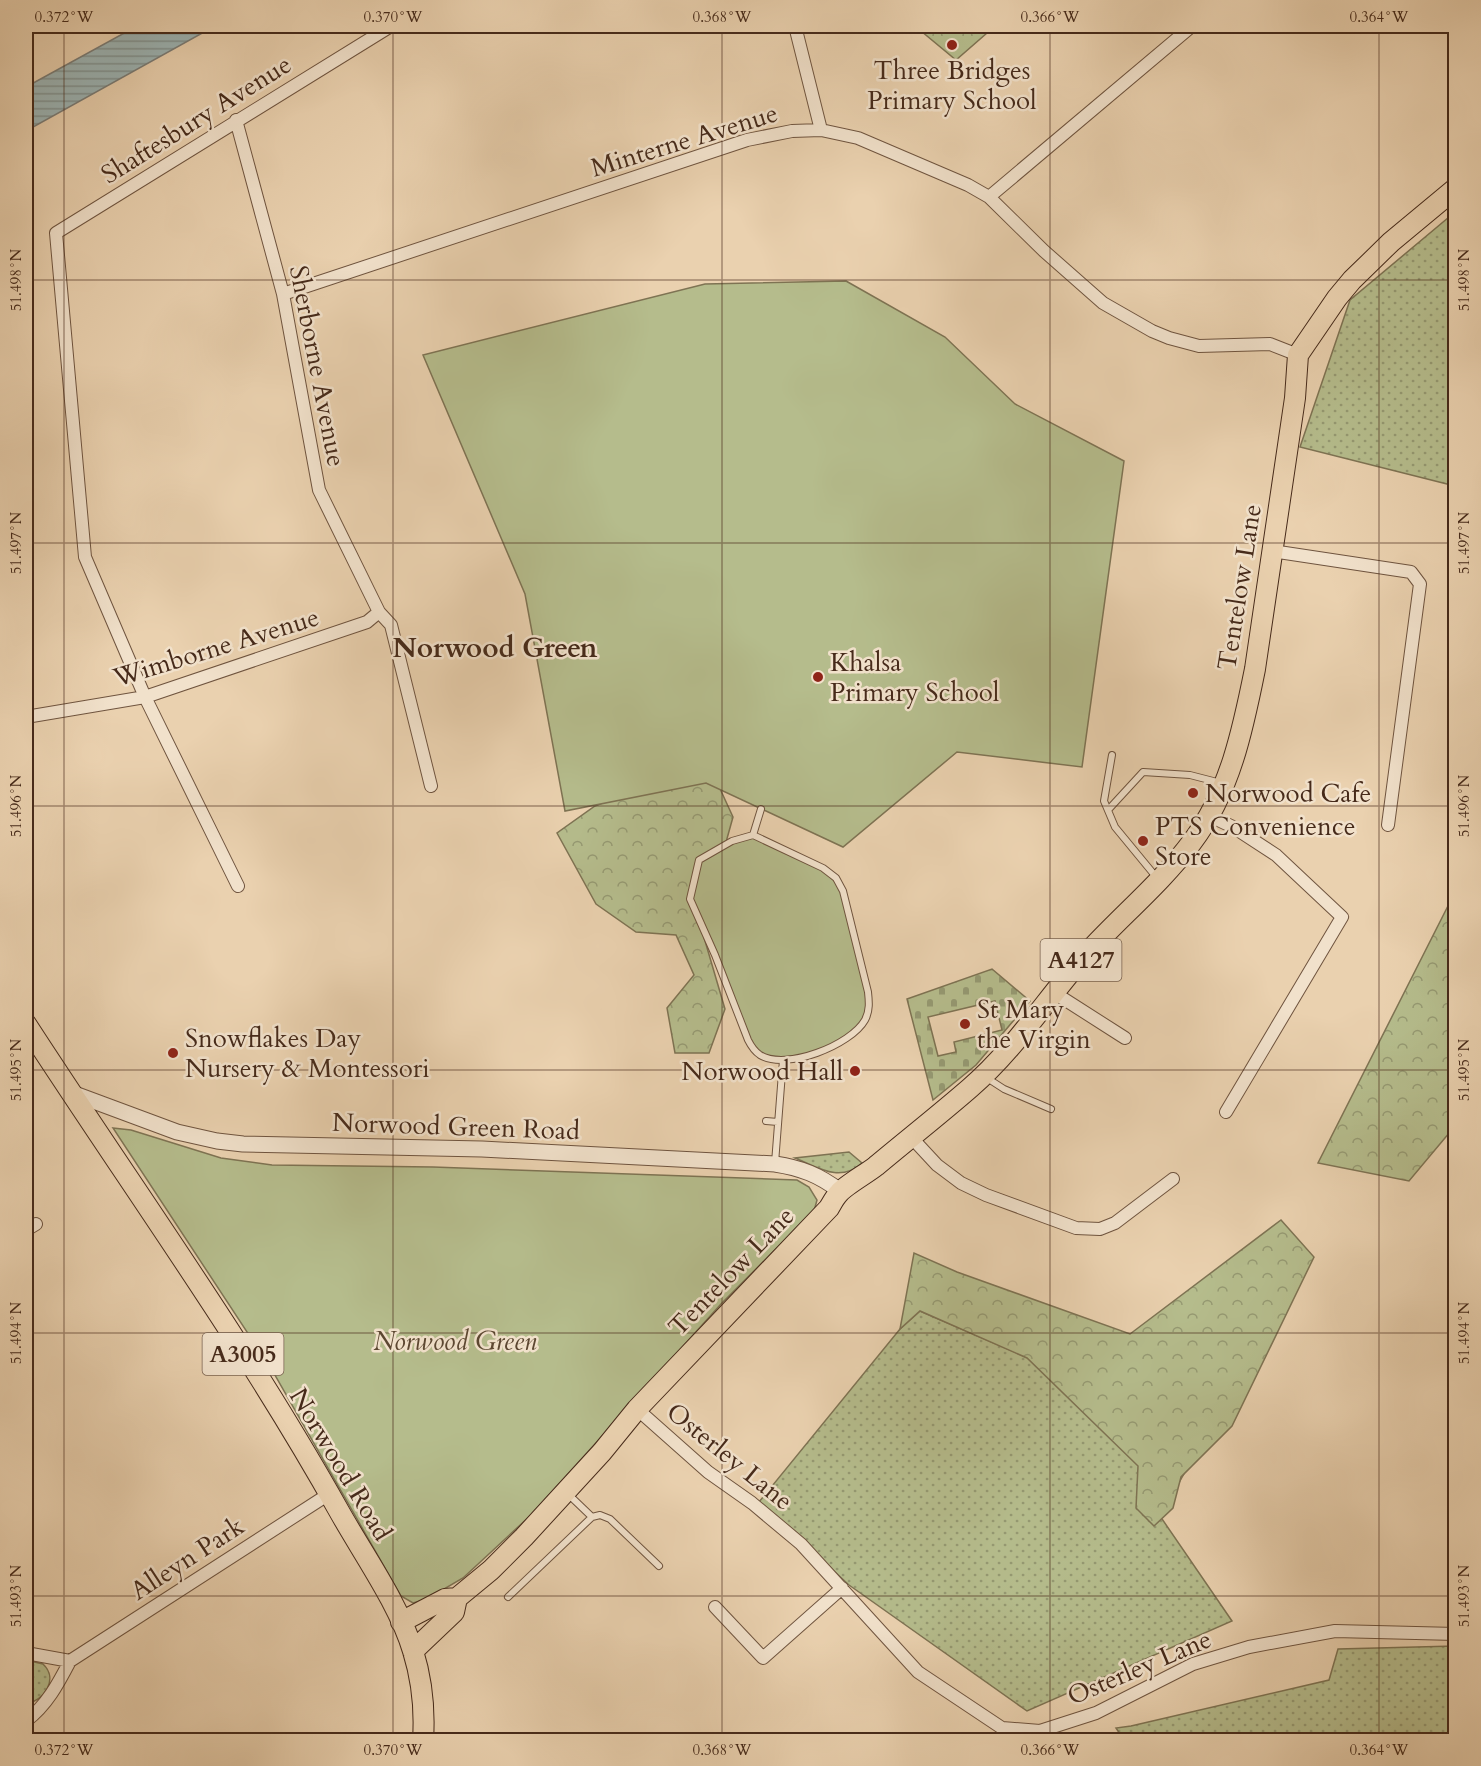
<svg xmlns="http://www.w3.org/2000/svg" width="1481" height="1766" font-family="Cardo,serif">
<defs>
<pattern id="grass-dots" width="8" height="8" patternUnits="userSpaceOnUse" patternTransform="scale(1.5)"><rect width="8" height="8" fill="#b5bc8c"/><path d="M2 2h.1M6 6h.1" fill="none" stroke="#959972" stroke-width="1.8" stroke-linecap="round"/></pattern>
<pattern id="forest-crowns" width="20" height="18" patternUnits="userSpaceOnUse" patternTransform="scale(1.5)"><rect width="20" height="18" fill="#b5bc8c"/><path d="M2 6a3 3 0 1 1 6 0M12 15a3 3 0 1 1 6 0" fill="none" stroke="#959972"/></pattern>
<pattern id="cemetery-stones" width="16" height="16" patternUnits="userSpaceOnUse" patternTransform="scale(1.5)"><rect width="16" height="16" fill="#b5bc8c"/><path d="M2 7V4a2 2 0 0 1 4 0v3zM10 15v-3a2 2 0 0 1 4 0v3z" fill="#959972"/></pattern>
<pattern id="water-rules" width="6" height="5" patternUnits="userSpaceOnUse" patternTransform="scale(1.5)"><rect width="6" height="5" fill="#9cb5b6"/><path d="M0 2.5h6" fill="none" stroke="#819393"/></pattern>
</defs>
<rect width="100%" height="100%" fill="#ead1af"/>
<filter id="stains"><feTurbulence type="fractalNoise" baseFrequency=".00333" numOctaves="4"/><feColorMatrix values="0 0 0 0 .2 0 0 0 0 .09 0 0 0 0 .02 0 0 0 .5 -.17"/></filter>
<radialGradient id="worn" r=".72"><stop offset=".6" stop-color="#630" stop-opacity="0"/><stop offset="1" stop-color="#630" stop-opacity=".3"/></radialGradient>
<path fill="url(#grass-dots)" stroke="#7e7353" stroke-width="1.5" d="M1455 212V486L1300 447 1350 300Z
M849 1152 862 1163C840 1183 819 1168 795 1158Z
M920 1311 1206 1435 1160 1516 1232 1621 1027 1711 849 1585 759 1502 900 1329Z
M1455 1646V1740H1124L1116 1728 1131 1726 1329 1680 1338 1649Z
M26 1660 43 1664C59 1679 44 1701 26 1704Z"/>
<path fill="url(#forest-crowns)" stroke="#7e7353" stroke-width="1.5" d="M915 26H995L956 60Z
M716 780 733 817 718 871 698 917 725 1009 709 1053H675L667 1008 694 975 676 935 636 932 596 904 557 833 595 806 643 787Z
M1455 892V1126L1409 1181 1318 1163Z
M1281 1220 1314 1257 1232 1426 1181 1477 1173 1508 1154 1526 1136 1508 1138 1466 1027 1358 920 1311 900 1329 914 1253 957 1272 1130 1334Z"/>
<path fill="url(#cemetery-stones)" stroke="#7e7353" stroke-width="1.5" fill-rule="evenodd" d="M992 969 1030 1001 976 1065 933 1100 907 999ZM995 1001 1002 1030 954 1042 956 1052 938 1056 928 1017Z"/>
<path fill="#b5bc8c" stroke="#7e7353" stroke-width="1.5" d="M846 281 945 337 1015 404 1124 461 1082 767 957 752 843 847 706 783 565 811 525 594 423 355 705 284Z
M753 835 823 868 843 891 869 1005 857 1031 823 1052 771 1059 753 1049 690 899 699 860 732 841Z
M113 1128 131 1130 221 1158 272 1165 433 1167 797 1180 809 1187 817 1200 814 1211 721 1304 531 1515 463 1578 427 1599 413 1603 401 1596 272 1370Z"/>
<path fill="url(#water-rules)" stroke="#7a7d78" stroke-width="1.5" d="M137 26H215L26 131V87Z"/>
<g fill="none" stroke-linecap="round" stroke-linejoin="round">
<defs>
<path id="service" d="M1112 755 1104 801 1115 827 1157 878
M1108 810 1143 772 1190 775 1221 783
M753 835 732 841 699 860 690 899 715 955 748 1040C751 1046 754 1051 760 1055 786 1071 851 1045 865 1020 870 1011 869 1001 868 992L843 891 836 878 823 868 753 835 761 809
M987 1078 1004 1089 1051 1109
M766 1121 778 1122
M775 1163 783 1060
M592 1517 600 1515 610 1519 659 1566
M508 1597 592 1517 568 1494"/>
<path id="minor" d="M795 26 821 130
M236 120 283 294 319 490 379 612 391 625 431 786
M989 197 1192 26
M283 294 747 140 792 131 821 130 858 138 968 185 989 197 1044 251 1103 303 1152 331 1169 338 1199 346 1270 344 1298 355
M1272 551 1411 572 1420 584 1388 825
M26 717 145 697 367 622 379 612
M1210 816 1233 827 1276 855 1342 917 1226 1112
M238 886 145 697 85 557 56 233 391 26
M1053 992 1125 1038
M911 1137 937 1165 961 1183 986 1195 1076 1228 1100 1229 1115 1223 1173 1179
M26 1230 36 1224
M637 1409 708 1472 752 1503 801 1544 918 1672 1002 1728 1040 1731 1096 1713 1193 1664 1249 1647 1335 1631 1456 1634
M715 1607 763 1658 842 1588
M26 1653 70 1661C58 1684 47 1705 26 1721
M70 1661 329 1494"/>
<path id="tertiary" d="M72 1093 177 1132 217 1141 243 1144 482 1149 775 1164C801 1168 819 1175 840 1191"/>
<path id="primary" d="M26 1024C131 1186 245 1343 339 1511 363 1554 399 1604 413 1651 422 1680 425 1710 423 1740
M401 1622 445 1599 457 1598
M413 1651 454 1612 457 1598 491 1570 524 1537 602 1452 637 1409 829 1208C832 1203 835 1197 839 1193 846 1185 866 1174 876 1166 907 1140 939 1115 970 1088 1013 1051 1043 1004 1080 961 1116 920 1159 886 1192 842 1230 792 1243 729 1255 669L1295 398 1298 355 1337 298 1352 280 1391 242 1456 188"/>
</defs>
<use href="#service" stroke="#6f543f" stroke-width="8"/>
<use href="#minor" stroke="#6f543f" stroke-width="14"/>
<use href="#tertiary" stroke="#6f543f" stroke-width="17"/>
<use href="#primary" stroke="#462a1a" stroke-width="22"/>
<use href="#service" stroke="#f1e1cb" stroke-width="6"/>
<use href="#minor" stroke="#f1e1cb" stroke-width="12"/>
<use href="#tertiary" stroke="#f1e1cb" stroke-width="15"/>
<use href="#primary" stroke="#ead1af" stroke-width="20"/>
</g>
<path fill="none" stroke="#462a1a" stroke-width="1.5" stroke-opacity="0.45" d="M64 26V1740M393 26V1740M722 26V1740M1050 26V1740M1379 26V1740M26 280H1456M26 543H1456M26 806H1456M26 1070H1456M26 1333H1456M26 1596H1456"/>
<g fill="#8f2418" stroke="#f1e1cb" stroke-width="2">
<circle cx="952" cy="45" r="6"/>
<circle cx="818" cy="677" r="6"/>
<circle cx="1193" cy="793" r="6"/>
<circle cx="1143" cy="841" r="6"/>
<circle cx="965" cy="1024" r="6"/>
<circle cx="173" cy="1053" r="6"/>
<circle cx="855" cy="1071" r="6"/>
</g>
<g text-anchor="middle" stroke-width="5" stroke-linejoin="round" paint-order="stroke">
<g fill="#f1e1cb" stroke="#79614f" stroke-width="1.5">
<rect x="1040.5" y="939" width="81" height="42" rx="4.5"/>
<rect x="202.5" y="1333" width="81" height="42" rx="4.5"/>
</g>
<g font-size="24" font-weight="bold" fill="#462a1a">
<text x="1081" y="968">A4127</text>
<text x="243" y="1362">A3005</text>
</g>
<g font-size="26" fill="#462a1a" stroke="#f1e1cb" text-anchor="start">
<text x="952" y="79" text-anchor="middle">Three Bridges<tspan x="952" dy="30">Primary School</tspan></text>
<text x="830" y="671">Khalsa<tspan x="830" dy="30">Primary School</tspan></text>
<text x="1205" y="802">Norwood Cafe</text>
<text x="1155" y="835">PTS Convenience<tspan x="1155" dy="30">Store</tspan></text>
<text x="977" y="1018">St Mary<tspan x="977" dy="30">the Virgin</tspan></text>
<text x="185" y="1047">Snowflakes Day<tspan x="185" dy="30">Nursery &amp; Montessori</tspan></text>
<text x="843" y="1080" text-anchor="end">Norwood Hall</text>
</g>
<g font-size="26" fill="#462a1a" stroke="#f1e1cb">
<text transform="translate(196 119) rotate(-32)" y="9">Shaftesbury Avenue</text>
<text transform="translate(684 140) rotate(-17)" y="9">Minterne Avenue</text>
<text transform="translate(318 366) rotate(79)" y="9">Sherborne Avenue</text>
<text transform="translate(1239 587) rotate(-81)" y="9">Tentelow Lane</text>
<text transform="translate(216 647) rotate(-17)" y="9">Wimborne Avenue</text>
<text transform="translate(456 1126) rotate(2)" y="9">Norwood Green Road</text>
<text transform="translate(731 1271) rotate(-46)" y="9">Tentelow Lane</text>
<text transform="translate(730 1456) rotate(39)" y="9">Osterley Lane</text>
<text transform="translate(341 1464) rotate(59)" y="9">Norwood Road</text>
<text transform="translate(187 1558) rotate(-33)" y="9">Alleyn Park</text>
<text transform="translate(1139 1667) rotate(-23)" y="9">Osterley Lane</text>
</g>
<g font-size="26" font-style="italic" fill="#5c4731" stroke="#f1e1cb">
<text x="455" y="1350">Norwood Green</text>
</g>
<g font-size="28" font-weight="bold" fill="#462a1a" stroke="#f1e1cb">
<text x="495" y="657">Norwood Green</text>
</g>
</g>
<rect width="1481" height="1766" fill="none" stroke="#ead1af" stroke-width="66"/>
<rect x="33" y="33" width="1415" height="1700" fill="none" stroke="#462a1a" stroke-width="2"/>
<g font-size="15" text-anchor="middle" fill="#462a1a">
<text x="64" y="22">0.372°W</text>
<text x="393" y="22">0.370°W</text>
<text x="722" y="22">0.368°W</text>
<text x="1050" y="22">0.366°W</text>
<text x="1379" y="22">0.364°W</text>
<text transform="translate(16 280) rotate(-90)" y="5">51.498°N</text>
<text transform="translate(1464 280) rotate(-90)" y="5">51.498°N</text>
<text transform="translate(16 543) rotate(-90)" y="5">51.497°N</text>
<text transform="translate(1464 543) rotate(-90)" y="5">51.497°N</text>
<text transform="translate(16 806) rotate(-90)" y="5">51.496°N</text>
<text transform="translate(1464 806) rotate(-90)" y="5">51.496°N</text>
<text transform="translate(16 1070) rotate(-90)" y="5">51.495°N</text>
<text transform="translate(1464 1070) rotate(-90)" y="5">51.495°N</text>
<text transform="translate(16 1333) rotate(-90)" y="5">51.494°N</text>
<text transform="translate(1464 1333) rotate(-90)" y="5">51.494°N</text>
<text transform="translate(16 1596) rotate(-90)" y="5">51.493°N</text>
<text transform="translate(1464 1596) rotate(-90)" y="5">51.493°N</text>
<text x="64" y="1755">0.372°W</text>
<text x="393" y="1755">0.370°W</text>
<text x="722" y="1755">0.368°W</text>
<text x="1050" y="1755">0.366°W</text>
<text x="1379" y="1755">0.364°W</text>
</g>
<rect width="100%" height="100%" filter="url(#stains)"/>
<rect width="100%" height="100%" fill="url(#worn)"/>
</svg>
